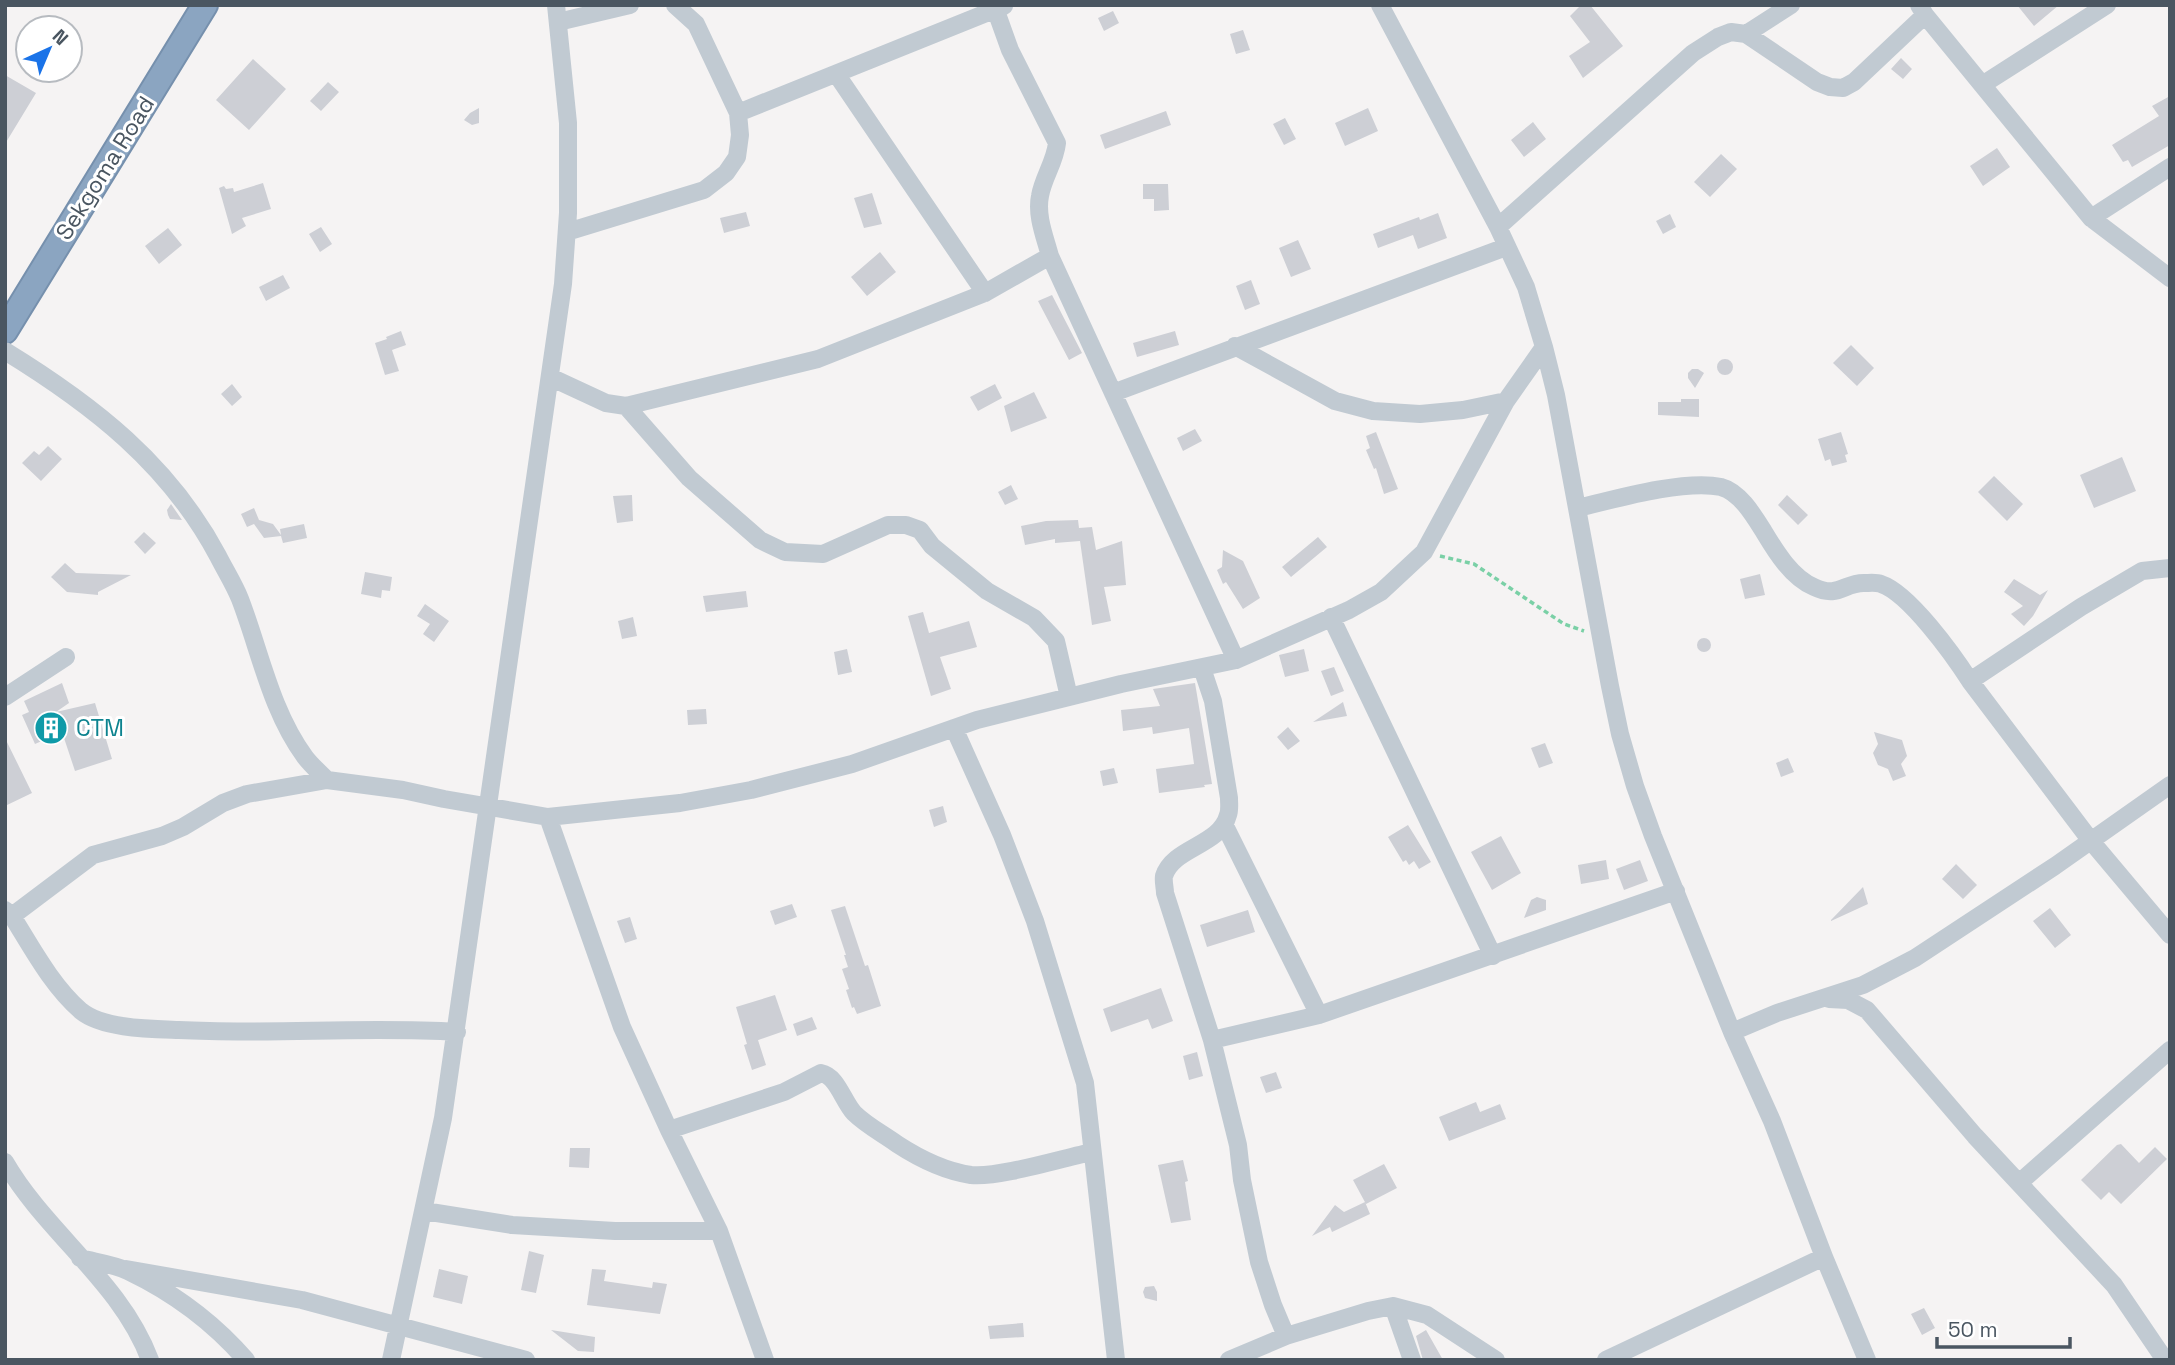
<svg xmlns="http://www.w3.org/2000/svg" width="2175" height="1365" font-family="'Space Grotesk',sans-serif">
<rect width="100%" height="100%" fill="#f5f3f3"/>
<path fill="#cdcfd5" d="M1581 5H1590L1623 46 1583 78 1569 56 1590 42 1570 16Z
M2017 5H2059L2034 26Z
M1113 11 1119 23 1104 31 1098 18Z
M1243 30 1250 50 1236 54 1230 34Z
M1901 58 1912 69 1903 79 1891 69Z
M253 59 286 89 249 130 216 100Z
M5 75 36 93 5 144Z
M328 82 339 92 321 111 310 101Z
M2170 96V145L2132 167 2128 160 2123 162 2112 145 2159 116 2152 106Z
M479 108V123L472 125 464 120 470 113Z
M1368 108 1378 131 1345 146 1335 123Z
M1166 111 1171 125 1105 149 1100 135Z
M1285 118 1296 139 1284 145 1273 124Z
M1533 122 1546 139 1524 157 1511 140Z
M1997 148 2010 167 1983 186 1970 166Z
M1721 154 1737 169 1710 197 1694 182Z
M263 183 271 209 242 218 246 226 232 234 219 188 224 186 226 189 233 188 234 192Z
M1143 184H1168L1169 210 1154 211V199H1143Z
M872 193 882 224 864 228 854 198Z
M746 212 750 226 724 233 720 218Z
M1438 213 1447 238 1418 249 1413 235 1378 248 1373 234 1419 217 1420 220Z
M1670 214 1676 227 1663 234 1656 221Z
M321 227 332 244 320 252 309 234Z
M168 228 182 245 159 264 145 246Z
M1298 240 1311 269 1291 277 1279 248Z
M880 252 896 272 867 296 851 277Z
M283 275 290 288 266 301 259 287Z
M1251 280 1260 304 1245 310 1236 286Z
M1052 295 1082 353 1069 360 1038 301Z
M401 331 406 345 392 350 399 371 385 375 375 343 387 339 386 337Z
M1175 331 1179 345 1137 357 1133 343Z
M1851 345 1874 368 1857 386 1833 363Z
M1717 367a8 8 0 1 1 16 0a8 8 0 1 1-16 0Z
M1692 369H1698L1704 373 1695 388 1688 378V373Z
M232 384 242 397 232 406 221 394Z
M995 384 1002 398 978 411 970 397Z
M1034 392 1047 418 1011 432 1004 406Z
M1681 399H1699V417L1658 415V402H1681Z
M1195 429 1202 441 1183 451 1177 438Z
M1376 432 1398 489 1384 494 1376 468 1374 469 1366 450 1370 448 1366 436Z
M1841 432 1848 454 1845 455 1847 462 1832 466 1830 459 1825 461 1818 439Z
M48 446 62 459 41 481 22 463 34 451 39 455Z
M2122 457 2136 491 2094 508 2080 475Z
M1994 476 2023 504 2007 521 1978 492Z
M1011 485 1018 499 1005 505 998 492Z
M632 495 633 521 617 523 613 496Z
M1787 495 1808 515 1798 525 1778 505Z
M171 504 182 520 170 519 168 515 167 510Z
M254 508 259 520 273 524 281 535 280 529 304 524 307 538 283 543 281 536 264 538 254 524 247 527 241 514Z
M1078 520 1079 528 1092 527 1096 550 1122 541 1126 585 1104 587 1111 621 1092 625 1080 541 1055 543V539L1025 545 1021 526 1046 521Z
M144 532 156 543 145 554 134 542Z
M1318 537 1327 547 1291 577 1282 567Z
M1223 550 1243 561 1260 598 1243 609 1226 582 1223 584 1217 570 1222 567Z
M65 563 76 573 131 575 98 592V595L67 592 51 577Z
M365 572 392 577 390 591 382 590 381 598 361 594Z
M1760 574 1765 595 1745 599 1740 579Z
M2014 579 2040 595 2048 590 2033 616 2024 626 2011 614 2023 606 2004 592Z
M746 591 748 607 706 612 703 596Z
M425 604 449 621 434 642 423 634 430 624 417 616Z
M923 612 929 633 969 621 977 647 940 657 951 689 931 696 908 616Z
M633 617 637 636 622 639 618 621Z
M1697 645a7 7 0 1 1 14 0a7 7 0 1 1-14 0Z
M847 649 852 672 838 675 834 652Z
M1304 649 1309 671 1285 677 1279 655Z
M1334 667 1344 691 1331 696 1321 671Z
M62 683 69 703 56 712 95 703 112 759 75 771 62 732 35 744 22 715 29 712 24 701Z
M1195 683 1212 784 1204 785 1205 787 1159 793 1156 769 1194 764 1189 728 1153 734 1152 727 1123 731 1121 710 1160 706 1153 689Z
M1343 702 1347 716 1313 722Z
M706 709 707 724 688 725 687 710Z
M1288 727 1300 741 1288 750 1277 737Z
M1874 732 1902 740 1907 756 1901 764 1906 776 1893 781 1888 769 1878 765 1873 753 1878 744Z
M5 738 32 793 5 806Z
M1545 743 1553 763 1539 768 1531 748Z
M1788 758 1794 772 1781 777 1776 763Z
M1114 768 1118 783 1103 786 1100 771Z
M943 806 947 822 934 827 929 810Z
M1408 825 1431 862 1419 869 1414 861 1409 865 1406 860 1403 862 1388 837Z
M1501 836 1521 873 1492 890 1471 852Z
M1606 860 1609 879 1581 884 1578 865Z
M1640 860 1648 881 1624 890 1616 869Z
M1956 864 1977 885 1963 899 1942 879Z
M1863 887 1868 904 1831 921V920Z
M1537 897 1546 900V910L1524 918 1531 900Z
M792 904 797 917 775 925 770 911Z
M845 906 865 966 868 965 881 1006 857 1014 854 1007 852 1008 846 990 849 989 842 969 848 967 844 955H846L831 910Z
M2050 908 2071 935 2055 948 2033 921Z
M1248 910 1255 932 1207 947 1200 925Z
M630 917 637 939 625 943 617 921Z
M1161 988 1173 1021 1152 1029 1148 1019 1111 1032 1103 1009Z
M775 995 787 1030 747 1044 736 1007Z
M812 1017 817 1029 797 1036 793 1024Z
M758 1040 766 1065 752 1070 744 1045Z
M1197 1052 1203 1076 1189 1080 1183 1056Z
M1276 1072 1282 1088 1266 1093 1260 1077Z
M1476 1102 1480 1112 1500 1104 1506 1119 1449 1141 1439 1117Z
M2121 1144 2139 1163 2155 1147 2167 1159 2121 1204 2109 1192 2101 1200 2081 1180 2117 1145Z
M570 1148H590L589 1168 569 1167Z
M1183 1160 1188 1181 1185 1182 1191 1220 1171 1223 1158 1165Z
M1384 1164 1397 1188 1366 1204 1353 1180Z
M1365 1202 1370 1214 1332 1232 1330 1227 1312 1236 1335 1205 1344 1212Z
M529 1251 544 1255 536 1293 521 1290Z
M439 1269 468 1276 462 1304 433 1297Z
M592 1269 606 1270 604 1281 652 1288 653 1282 667 1284 660 1314 587 1305Z
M1154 1286 1157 1292V1301L1145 1298 1143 1292 1145 1287Z
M1924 1308 1935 1328 1922 1335 1911 1314Z
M1023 1323 1024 1337 990 1339 988 1326Z
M551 1330 595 1337 594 1352 578 1351Z
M1426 1330 1443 1360H1423L1416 1336Z"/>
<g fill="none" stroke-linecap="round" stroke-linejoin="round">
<defs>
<path id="highway" d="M5 331 205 5"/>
</defs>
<use href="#highway" stroke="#7690ad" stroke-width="28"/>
<path stroke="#7ad0a6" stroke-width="3.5" stroke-dasharray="5 3.5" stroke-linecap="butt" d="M1440 556 1474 564 1564 624 1584 631"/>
<path stroke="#c1cad2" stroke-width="18" d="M675 5 696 24 738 113 1004 6
M1380 5 1498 227 1526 287 1544 347 1556 395 1610 686 1620 734 1635 786 1653 836 1732 1032 1772 1121 1824 1257 1867 1360
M1919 5 1925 15 2091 218 2170 278
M996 11 1010 50 1057 143C1055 162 1043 178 1040 196 1036 216 1045 237 1050 256L1236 660
M558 22 630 5
M1746 34 1791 5
M837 75 985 293
M1982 85 2107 5
M2091 218 2170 167
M1498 227 1693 53 1718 37 1731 32 1746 34 1817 82 1830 87 1843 88 1854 82 1925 15
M567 232 704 190 726 173 737 157 740 135 738 113
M1235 346 1335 401 1373 411 1420 414 1463 410 1506 401
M5 351C93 405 169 464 218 556 225 570 234 584 240 599 260 651 271 711 305 757 311 765 320 773 327 780
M550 377 606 403 626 406 818 359 985 293 1050 256
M1113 393 1506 247
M626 406 689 478 760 540 785 552 823 554 888 525H906L920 530 932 546 987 591 1034 618 1056 641 1069 697
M1578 508C1615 499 1685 479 1721 487 1740 492 1754 516 1764 532 1776 552 1792 578 1814 587 1839 599 1844 582 1865 583 1869 583 1876 582 1881 584 1909 593 1954 656 1970 681L2091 841 2170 935
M1331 617 1493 956
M1202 668 1213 701 1229 798C1229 804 1230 810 1228 815 1220 846 1173 847 1164 876 1163 881 1165 888 1165 893L1212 1040 1238 1145 1242 1180 1259 1262 1273 1305 1286 1336
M1970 681 2081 607 2142 571 2170 568
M5 697 66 657
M954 728 1002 835 1035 921 1085 1083 1116 1360
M548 817 622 1027 669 1130 719 1231 765 1360
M1224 824 1319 1015
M5 910 12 916C32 948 52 986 81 1011 103 1029 152 1029 179 1030 272 1035 365 1026 457 1032
M12 916 93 855 162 836 183 827 223 803 247 794 327 780 403 790 444 799 548 817 680 803 751 790 852 764 977 720 1121 684 1236 660 1349 610 1381 592 1424 552 1506 401 1544 347
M1829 999 1848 1000 1867 1010 1975 1136 2114 1285 2165 1360
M1732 1032 1777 1013 1863 985 1915 958 2055 866 2170 785
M1212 1040 1319 1015 1676 891
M669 1130 784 1092 821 1073C837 1076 843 1101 854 1113 866 1125 883 1134 897 1144 920 1159 944 1171 971 1175 998 1178 1063 1158 1092 1152
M5 1162C46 1233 121 1282 150 1360
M2019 1183 2170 1050
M424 1211 512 1225 615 1231H719
M80 1258C95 1262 113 1264 128 1271 172 1292 214 1323 246 1360
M126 1269 302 1300 526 1360
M1393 1306 1412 1360
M391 1360 443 1118 563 284 568 213V123L556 5
M1229 1360 1286 1336 1368 1311 1393 1306 1427 1315 1496 1360
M1606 1360 1824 1257"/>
<use href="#highway" stroke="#8ba5c1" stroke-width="24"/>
</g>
<defs>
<symbol id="building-disc" viewBox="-11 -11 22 22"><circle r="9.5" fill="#0f9aa8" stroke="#fff"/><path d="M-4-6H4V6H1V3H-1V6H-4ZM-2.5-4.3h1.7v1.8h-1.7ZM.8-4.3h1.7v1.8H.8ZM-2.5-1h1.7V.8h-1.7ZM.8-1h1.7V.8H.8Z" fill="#fff"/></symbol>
</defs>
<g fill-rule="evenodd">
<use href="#building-disc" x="32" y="709" width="38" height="38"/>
</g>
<g text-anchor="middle" stroke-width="6" stroke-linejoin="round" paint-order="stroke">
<g font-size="23" fill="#4a5661" stroke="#fff">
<text transform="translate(105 168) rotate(-58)" y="8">Sekgoma Road</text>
</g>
<g font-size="23" fill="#0d838f" stroke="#fff" text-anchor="start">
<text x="76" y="736">CTM</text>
</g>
</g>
<rect width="2175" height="1365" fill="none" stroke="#4a5661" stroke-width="14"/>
<g transform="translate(49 49) rotate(44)"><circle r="33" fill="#ffffff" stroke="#b7bbc0" stroke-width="2"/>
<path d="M0-5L12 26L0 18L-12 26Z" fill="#1a73e8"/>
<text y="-10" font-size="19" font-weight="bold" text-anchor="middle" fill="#4a5661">N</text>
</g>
<path d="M1937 1337v10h133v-10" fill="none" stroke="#4a5661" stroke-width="3.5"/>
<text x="1948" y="1337" font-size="21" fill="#4a5661" stroke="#ffffff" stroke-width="5" paint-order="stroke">50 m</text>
</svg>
